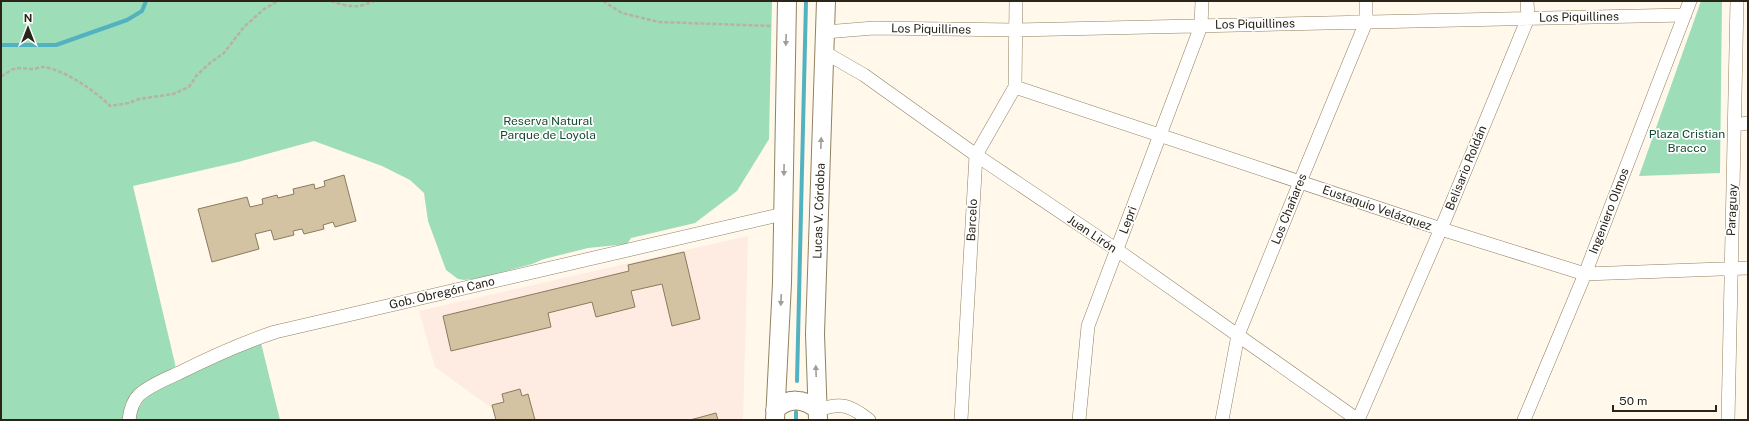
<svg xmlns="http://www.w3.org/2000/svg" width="1749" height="421" font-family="'Public Sans',sans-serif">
<rect width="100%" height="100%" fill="#fff8eb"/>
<path fill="#feebe2" d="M748 236 743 420H496L493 409 435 367 419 311Z"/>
<path fill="#9dddb8" d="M1 1H772L769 139 737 191 695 223 631 238 627 244 588 248 544 259 532 264 481 278 464 280 458 279 446 270 428 221 424 193 410 180 382 166 314 141 238 162 133 186 176 368 149 381 124 420H1Z
M1701 1H1722L1720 173 1639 176Z
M261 343 280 420H135C137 407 143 400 153 392L227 356Z"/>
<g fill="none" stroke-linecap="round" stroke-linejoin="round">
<path stroke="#52b2c0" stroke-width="4" d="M1 45H56L127 20 142 11 146 1
M797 381 806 1
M796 420V412"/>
</g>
<path fill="#d3c3a3" stroke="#897b5c" d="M344 175 356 221 335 227 333 222 323 225 324 229 304 234 302 229 293 231 294 235 274 240 271 230 255 234 259 249 212 262 198 209 247 197 250 207 263 204 262 199 277 195 278 198 294 194 293 189 314 184 315 189 325 186 324 181Z
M684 252 700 319 672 326 662 284 631 291 635 307 596 317 592 302 548 313 551 327 451 351 443 316 629 271 628 265Z
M520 389 522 396 528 394 535 420H496L492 405 504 402 502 394Z
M716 413 718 420H690Z"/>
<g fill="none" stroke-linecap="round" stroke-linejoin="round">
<defs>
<path id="street" d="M825 32 874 28 1015 30 1685 15
M824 52 864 75 976 155 1117 250 1358 420
M1015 87 1441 229 1585 274 1748 268
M1735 125 1748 123
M818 410C841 402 850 405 869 420
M129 420C130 411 132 402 139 395 150 385 166 379 179 373 211 357 242 343 275 332L783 214
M961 420 976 155 1015 87 1016 1
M1079 420 1088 326 1201 26 1202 1
M1222 420 1238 335 1300 182 1366 22V1
M1358 420 1446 217 1528 18 1527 1
M1524 420 1585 274 1690 1
M1728 420 1737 1"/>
<path id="secondary" d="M775 410C788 397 804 398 818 410
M775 420 782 283 787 1
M818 420 815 334 826 1"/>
</defs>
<use href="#street" stroke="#908162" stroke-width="14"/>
<use href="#secondary" stroke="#908162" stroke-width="20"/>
<path stroke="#b8b1a5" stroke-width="2.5" stroke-dasharray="4 2" stroke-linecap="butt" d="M331 1C349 7 356 9 374 1
M603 1 622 13 659 22 772 26
M1 76C6 75 9 70 14 69 21 67 26 69 33 69 36 69 39 67 42 67 62 68 97 92 110 106L129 103 139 99 173 94 189 87 197 75 210 63 224 53 244 27 264 9 278 1"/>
<use href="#street" stroke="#fff" stroke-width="13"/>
<use href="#secondary" stroke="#fff" stroke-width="18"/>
</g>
<defs><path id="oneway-solid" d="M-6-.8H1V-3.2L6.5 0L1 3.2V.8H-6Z"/></defs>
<g fill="#a09d98">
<use href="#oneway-solid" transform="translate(786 40) rotate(92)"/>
<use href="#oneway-solid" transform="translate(821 143) rotate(-88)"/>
<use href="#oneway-solid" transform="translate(784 170) rotate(91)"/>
<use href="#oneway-solid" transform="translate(781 300) rotate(93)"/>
<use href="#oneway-solid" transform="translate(816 371) rotate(-92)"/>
</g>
<g text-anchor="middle" stroke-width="3.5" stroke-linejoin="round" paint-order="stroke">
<g font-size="12" fill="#2b2519" stroke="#fff">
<text transform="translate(1579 17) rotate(-1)" y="4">Los Piquillines</text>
<text transform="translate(1255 24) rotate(-1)" y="4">Los Piquillines</text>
<text transform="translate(931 29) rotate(1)" y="4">Los Piquillines</text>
<text transform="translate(1466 168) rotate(-68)" y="4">Belisario Roldán</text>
<text transform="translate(1377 208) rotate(19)" y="4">Eustaquio Velázquez</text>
<text transform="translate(1289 209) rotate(-68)" y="4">Los Chañares</text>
<text transform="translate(1732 210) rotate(-88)" y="4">Paraguay</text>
<text transform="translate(819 211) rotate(-88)" y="4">Lucas V. Córdoba</text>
<text transform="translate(1609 211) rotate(-69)" y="4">Ingeniero Olmos</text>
<text transform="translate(972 220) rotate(-87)" y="4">Barcelo</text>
<text transform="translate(1128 220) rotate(-69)" y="4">Lepri</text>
<text transform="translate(1092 234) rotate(34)" y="4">Juan Lirón</text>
<text transform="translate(442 293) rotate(-13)" y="4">Gob. Obregón Cano</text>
</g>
<g font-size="12" fill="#134a30" stroke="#fff">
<text x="548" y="125">Reserva Natural<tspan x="548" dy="14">Parque de Loyola</tspan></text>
<text x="1687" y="138">Plaza Cristian<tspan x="1687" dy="14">Bracco</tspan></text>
</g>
</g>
<rect width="1749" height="421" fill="none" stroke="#2b2519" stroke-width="4"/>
<g transform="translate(28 28)" stroke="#ffffff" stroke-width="3" paint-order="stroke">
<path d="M0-3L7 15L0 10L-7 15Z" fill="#2b2519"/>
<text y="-6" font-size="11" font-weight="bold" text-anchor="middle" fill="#2b2519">N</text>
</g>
<path d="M1613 405v6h103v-6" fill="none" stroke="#2b2519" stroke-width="2"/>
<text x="1619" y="405" font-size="12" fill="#2b2519" stroke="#ffffff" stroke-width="3" paint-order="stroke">50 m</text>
</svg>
